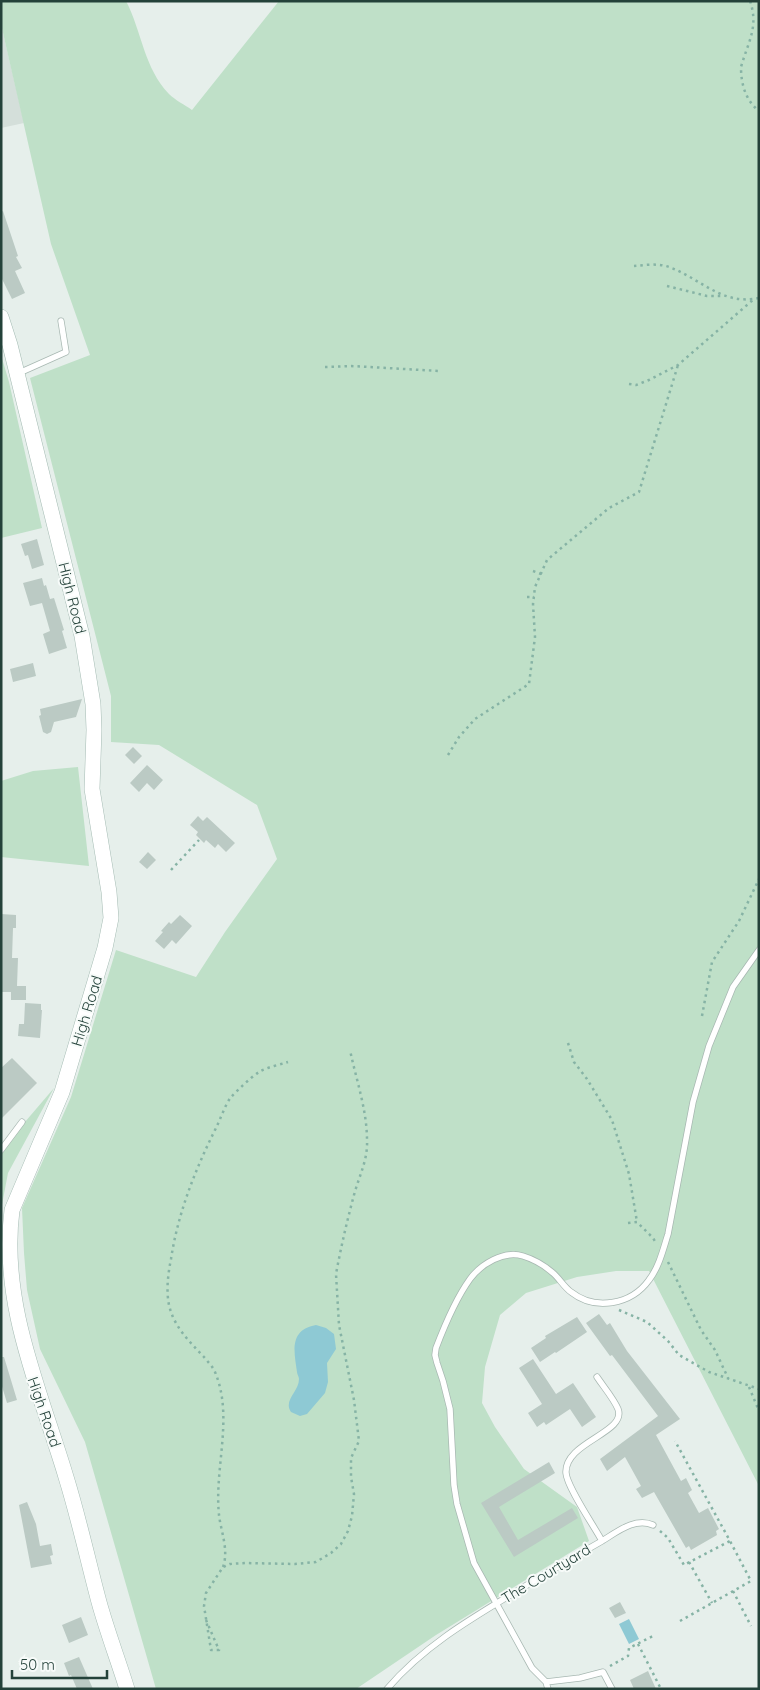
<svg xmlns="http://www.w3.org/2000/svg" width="760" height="1690" font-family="Quicksand,sans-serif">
<rect width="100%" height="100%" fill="#e6efeb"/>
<path fill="#d4dfda" d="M1 24 24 123 1 128Z"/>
<path fill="#bfe0c8" d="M1 1H126C142 32 144 68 169 94 175 100 185 105 192 110L279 1H759V1486L649 1271H616L577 1277 526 1293 500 1315 485 1367 482 1403 495 1427 524 1469 577 1507 589 1541 436 1635 356 1689H156L85 1442 40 1349 27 1290 24 1253 22 1208 71 1097 116 950 196 977 225 932 277 859 257 805 159 745 111 742V696L30 378 90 355 51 244 1 24Z
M1 355 9 382 42 528 1 538Z
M78 767 89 866 1 857V781L33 771Z
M54 1088 8 1173 1 1210V1150Z"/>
<path fill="#8ec9d4" d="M316 1325 326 1328 334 1334 336 1349 327 1363 328 1382 325 1393 307 1414 300 1416 291 1412C283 1400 299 1392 299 1379 299 1377 297 1374 297 1372 294 1351 289 1330 316 1325Z
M629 1619 639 1639 629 1644 619 1624Z"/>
<path fill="#bbcac4" d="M3 211 18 256 16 257 22 268 15 271 25 293 12 299 1 277V212Z
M37 539 44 565 32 569 28 555 25 556 21 544Z
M42 578 44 586 46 585 50 599 54 598 64 630 62 631 67 648 49 654 43 634 50 631 42 603 30 606 23 583Z
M33 663 36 676 13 682 10 669Z
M82 699 76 717 54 722 51 732 47 734 43 732 39 716 41 715 40 709Z
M133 747 142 756 134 764 125 755Z
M147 765 163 780 154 790 147 783 139 792 130 783Z
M198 816 203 821 207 817 235 843 226 852 218 844 215 848 206 840 204 843 196 835 198 832 190 825Z
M148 852 156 860 147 869 139 862Z
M1 914 16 915V928H13L12 958H18L17 986H26V1000H11V992H1Z
M180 915 192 926 176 944 172 940 164 949 155 941 163 932 161 931 169 922 171 924Z
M25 1003 41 1004V1010H42L40 1038 18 1036 19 1024H24Z
M12 1058 37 1083 1 1119V1068Z
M599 1314 607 1325 610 1323 627 1351 680 1419 656 1435 681 1481 686 1478 692 1490 688 1493 699 1513 708 1508 719 1529 716 1531 717 1535 691 1550 689 1546 686 1548 654 1492 642 1498 636 1489 641 1486 625 1457 607 1471 600 1459 658 1416 612 1355 610 1356 586 1323Z
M577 1317 587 1332 556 1353 555 1352 540 1362 531 1348 546 1338 545 1336Z
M1 1357H4L17 1400 7 1403 1 1383Z
M533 1359 556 1394 573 1383 596 1417 582 1427 570 1409 546 1425 544 1422 537 1427 528 1413 542 1404 519 1368Z
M549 1462 555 1473 499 1507 518 1540 572 1508 578 1518 514 1557 481 1503Z
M27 1502 36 1524 40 1546 51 1544 53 1555 50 1556 52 1564 31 1568 19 1505Z
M620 1602 626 1613 615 1618 609 1608Z
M81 1617 88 1635 69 1643 62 1625Z
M79 1657 93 1689H77L71 1675 69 1676 64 1663Z
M648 1671 656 1689H634L630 1680Z"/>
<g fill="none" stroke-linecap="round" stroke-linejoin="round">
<defs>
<path id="lane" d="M19 373 66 352 61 321
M1 1150 22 1122
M602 1541C617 1532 635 1517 653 1525
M546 1682 580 1678 603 1672 612 1689
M387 1689C422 1648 467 1621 512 1594 542 1576 572 1558 602 1541 594 1526 567 1487 566 1473 564 1442 627 1433 618 1409 614 1399 603 1386 597 1377
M548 1689 546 1682 532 1668 474 1563 457 1504 454 1485 450 1409 443 1381 437 1363 435 1355 436 1348C444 1327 457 1297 470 1279 481 1264 504 1250 523 1256 533 1259 545 1266 553 1273 559 1278 564 1287 571 1292 595 1311 631 1305 649 1280 659 1267 663 1250 668 1234L693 1102 709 1046 733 987 759 950"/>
<path id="secondary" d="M1 317 10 345 82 636 93 704 94 730 92 789 109 892 111 918 105 948 62 1092 12 1210C0 1303 40 1390 66 1477 79 1519 88 1561 99 1602 107 1631 118 1660 127 1689"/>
</defs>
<use href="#lane" stroke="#a8b8b2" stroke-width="7"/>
<use href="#secondary" stroke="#a4bbb3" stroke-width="16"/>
<path stroke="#86b3a5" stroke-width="2.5" stroke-dasharray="2.5 4" stroke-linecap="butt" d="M750 1C759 27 748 42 741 67 741 83 745 100 759 111
M634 266C645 265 658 263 669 267 700 278 722 306 759 298
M667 286 707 296H722
M325 367 351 366 440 371
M629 384 636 385 649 380 678 365 754 299
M533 571 544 575
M527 597H534
M448 755 459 737 475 719 529 684 535 637 533 604 535 587 547 560 609 508 639 492 678 365
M171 870 199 840
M702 1016 712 962 739 921 759 879
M568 1043 574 1062 587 1079 612 1120 629 1174 637 1222
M628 1223 637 1222 653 1238 656 1243
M668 1262 701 1330 715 1350 728 1378
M619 1310 647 1322 668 1341 679 1355 709 1372 759 1389
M749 1387 759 1411
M660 1531 668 1538 684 1565 730 1541 675 1441
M689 1562 712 1603
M223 1567C229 1550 221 1532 219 1515 214 1468 234 1417 215 1372 213 1367 208 1362 204 1357 189 1341 174 1327 169 1305 166 1290 168 1274 171 1259 178 1213 195 1170 216 1128 221 1118 225 1105 231 1097 239 1089 250 1078 259 1072 267 1067 279 1065 288 1062
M733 1591 751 1626
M206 1620 219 1650H211L204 1606 206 1593 223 1567 230 1564 245 1563 295 1564 316 1562 331 1553 341 1544 348 1531 352 1516 354 1494 351 1477V1458L359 1441 354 1400 339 1325 336 1274C341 1247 347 1221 354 1195 359 1176 368 1160 367 1140 367 1110 356 1079 350 1050
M680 1621 751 1581 730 1541
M638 1644 661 1689
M610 1666 628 1656 629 1648 655 1635"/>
<use href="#lane" stroke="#fff" stroke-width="5.5"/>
<use href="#secondary" stroke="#fff" stroke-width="15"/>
</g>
<g text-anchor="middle" stroke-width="4" stroke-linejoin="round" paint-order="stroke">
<g font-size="15" fill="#24423a" stroke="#f7fbf9">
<text transform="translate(72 598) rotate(76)" y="5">High Road</text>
<text transform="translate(87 1011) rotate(-73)" y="5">High Road</text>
<text transform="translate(44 1412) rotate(71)" y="5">High Road</text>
<text transform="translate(546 1574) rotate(-31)" y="5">The Courtyard</text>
</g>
</g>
<rect width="760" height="1690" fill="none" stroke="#24423a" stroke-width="5"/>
<path d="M12 1670v8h95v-8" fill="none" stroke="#24423a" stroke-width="2.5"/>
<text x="20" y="1670" font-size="15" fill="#24423a" stroke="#f7fbf9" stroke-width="4" paint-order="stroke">50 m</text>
</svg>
